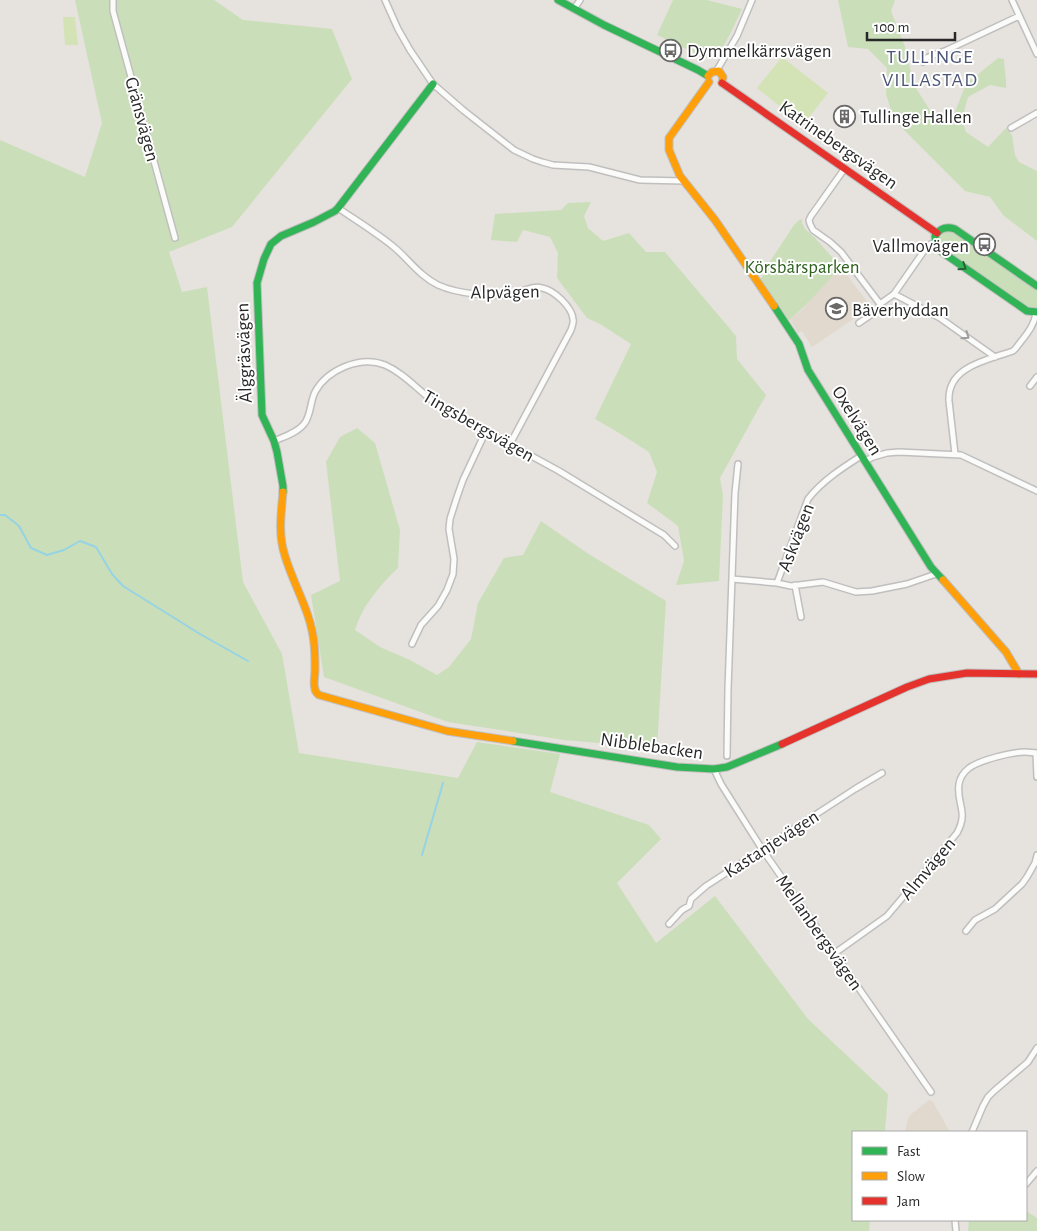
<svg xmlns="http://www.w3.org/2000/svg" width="1037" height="1231" font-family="'Alegreya Sans',sans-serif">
<rect width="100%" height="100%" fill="#e6e2de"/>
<path fill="#e1d9cd" d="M841 267 871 307 812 347 802 331 798 333 790 319 802 310 816 294Z
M929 1100 933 1102 950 1132H905L908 1119 910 1115Z"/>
<path fill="#cadfb9" d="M75 0H214L243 20 332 29 352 79 232 227 169 252 182 292 207 287 243 582 282 654 299 753 458 778 477 742 560 754 550 792 649 825 661 839 617 883 656 943 715 896 808 1019 888 1094 885 1132H853V1220H870L869 1231H0V140L85 177 102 123Z
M673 0H707L742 9C738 17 725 47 719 52 716 54 707 57 703 57L657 35Z
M838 0H895L891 11 905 47 914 85 938 123 951 122 966 84 998 58 1004 59C1004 69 1007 78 1006 88L990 85 968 97 962 119 966 132 988 147 1006 128 1012 135 1015 155 1019 162 1037 171V241L1004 216 990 197 965 191 894 120 886 94 887 68 868 49 848 47Z
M591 202 584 216 588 228 603 241 629 233 646 252H665L736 336 737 359 766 395 720 478 723 495 719 581 676 585 684 561 678 526 647 503 657 472 649 452 619 433 595 419 631 344 600 324 587 318 557 278 558 253 550 237 523 230 517 242 491 240 495 214 561 210 568 203Z
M802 219V223L805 229 815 238 841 267C824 285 808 305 788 321L760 279 768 270 767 266 794 225 798 221Z
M945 232H950L955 233 1037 289V308H1032L1026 307 944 250 941 245 939 238Z
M357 428 375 443 400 530 398 568C380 585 362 606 355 630L380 647 410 660 437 675 449 667 471 639 478 603 504 558 523 555 541 521 587 553 666 601 657 748 564 740 448 722 324 677 311 595 340 581 326 462 340 437Z
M1026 1211 1037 1218V1231H968L969 1220H1026Z"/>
<path fill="#d4e3b6" d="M63 17H75L78 45H65Z
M782 57 828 93 803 125 757 88Z"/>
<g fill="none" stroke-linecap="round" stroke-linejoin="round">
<path stroke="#96d3e4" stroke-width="2" d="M0 515H5L19 526 31 548 47 555 64 550 80 541 96 547 112 574 123 586 200 634 248 661
M422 855 443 783"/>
<defs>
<path id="street" d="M113 0V11L175 238
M385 0 398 29 410 50 433 84 463 110 514 150 533 159 542 162 553 165 589 167 640 180 684 181
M1012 0 1037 54
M574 9 580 0
M923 62 926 58 947 50 1019 16
M717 70 737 36 752 0
M1011 128 1037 113
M845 168 811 216 809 220 810 224 813 230 830 242 841 252 880 304
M338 208C357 221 377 233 395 248 409 260 421 277 438 285 458 294 491 297 513 294 523 292 533 285 542 288 554 290 572 307 573 319 574 323 572 326 571 330L510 444
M894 294 940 318 995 357
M859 323 878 310 880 304 894 294 926 248 931 244 935 243
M1030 386 1037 377
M274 441C283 437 297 433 304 424 311 416 310 402 315 392 327 370 360 355 385 365 406 374 421 394 440 406L559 471 664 535 675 546
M955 454 949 401C947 366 988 360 1013 351L1016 348C1024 337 1035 326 1036 312
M865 461 873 457 887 453 899 452 961 455 1037 491
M732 579 777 583 791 586 823 582 856 592 872 591 907 584 936 574
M777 583 808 499C822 481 842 468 861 456
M795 585 801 617
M412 644 421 625 438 606 447 590 453 574 454 559 449 529 450 519 457 497 463 480 486 431
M1036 753 1037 777
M727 756 728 689 735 493 738 464
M714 769 721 784 762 849 931 1092
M669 924 682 910 689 906 691 899 706 886 855 789 882 773
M966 931 975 920 995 909 1022 884 1027 877 1035 863 1037 855
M835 953 887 916 957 833C969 811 956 804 959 784 960 777 964 772 969 768 980 760 1012 752 1025 752 1029 752 1033 753 1037 753
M972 1132 983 1106 988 1097 994 1091 1028 1062 1037 1048
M1026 1184 1037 1171
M955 1220 956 1231"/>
<path id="fast" d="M558 0 604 25 698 70 708 76
M1037 286 955 229C946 226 940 228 935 236L936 246 942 252 1027 311 1037 312
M774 306 799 344 808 370 931 567 943 580
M283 492V486L277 452 274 441 262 415 257 283 264 259 271 244 281 236 314 222 335 211 338 208 433 84
M513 741 677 767 714 769 727 767 782 744"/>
<path id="slow" d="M708 76 712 72 719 71 723 77 722 83
M709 82 669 138V150L680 176 715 220 774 306
M283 492C281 514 278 535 285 556 294 586 311 612 314 643 315 652 315 661 315 670 315 676 313 684 315 689 315 692 317 693 319 695L447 731 513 741
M943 580 1006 652 1019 674"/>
<path id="jam" d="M722 83 937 233
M782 744 907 687 929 679 967 673 1037 674"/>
</defs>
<use href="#street" stroke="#c0bfbf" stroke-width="8"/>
<use href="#fast" stroke="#c0bfbf" stroke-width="9"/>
<use href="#slow" stroke="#c0bfbf" stroke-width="9"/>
<use href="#jam" stroke="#c0bfbf" stroke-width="9"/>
<use href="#street" stroke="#fbfbfa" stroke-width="5"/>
<use href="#fast" stroke="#30b455" stroke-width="7"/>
<use href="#slow" stroke="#ff9f0a" stroke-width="7"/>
<use href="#jam" stroke="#e5322d" stroke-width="7"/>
</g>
<defs><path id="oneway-chevron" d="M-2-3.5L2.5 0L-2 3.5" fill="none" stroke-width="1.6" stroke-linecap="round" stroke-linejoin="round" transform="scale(1.25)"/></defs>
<use stroke="#2b603a" href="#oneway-chevron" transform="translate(963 267) rotate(34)"/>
<use stroke="#9c9c9c" href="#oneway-chevron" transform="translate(966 336) rotate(35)"/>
<defs>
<symbol id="bus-ring" viewBox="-11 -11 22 22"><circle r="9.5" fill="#fff" stroke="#6a6968" stroke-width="1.5"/><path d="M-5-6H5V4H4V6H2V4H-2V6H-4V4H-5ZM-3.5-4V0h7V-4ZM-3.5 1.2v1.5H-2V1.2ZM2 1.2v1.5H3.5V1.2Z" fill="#6a6968"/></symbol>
<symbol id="building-ring" viewBox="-11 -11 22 22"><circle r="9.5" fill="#fff" stroke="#6a6968" stroke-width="1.5"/><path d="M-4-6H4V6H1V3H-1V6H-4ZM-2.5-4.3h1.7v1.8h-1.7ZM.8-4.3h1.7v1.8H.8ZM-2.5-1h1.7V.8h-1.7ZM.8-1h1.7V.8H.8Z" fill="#6a6968"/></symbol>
<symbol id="school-ring" viewBox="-11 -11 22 22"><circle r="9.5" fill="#fff" stroke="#6a6968" stroke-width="1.5"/><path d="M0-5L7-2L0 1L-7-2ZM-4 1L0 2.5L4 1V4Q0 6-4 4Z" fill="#6a6968"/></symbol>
</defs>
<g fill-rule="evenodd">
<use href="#bus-ring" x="658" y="38" width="25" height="25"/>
<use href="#building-ring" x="832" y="104" width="25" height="25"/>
<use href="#bus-ring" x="972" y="232" width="25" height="25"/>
<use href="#school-ring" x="824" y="296" width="25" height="25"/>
</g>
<g text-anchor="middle" stroke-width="4" stroke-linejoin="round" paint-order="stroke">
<g font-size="19" fill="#282828" stroke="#fff" text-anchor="start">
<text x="687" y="57">Dymmelkärrsvägen</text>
<text x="860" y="123">Tullinge Hallen</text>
<text x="969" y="252" text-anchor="end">Vallmovägen</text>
<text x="852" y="316">Bäverhyddan</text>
</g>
<g font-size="19" fill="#282828" stroke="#fff">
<text transform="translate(143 119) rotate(75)" y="7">Gränsvägen</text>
<text transform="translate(839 144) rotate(35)" y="7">Katrinebergsvägen</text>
<text transform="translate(505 291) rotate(-1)" y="7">Alpvägen</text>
<text transform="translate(243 353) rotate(-92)" y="7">Älggräsvägen</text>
<text transform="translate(858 420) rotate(58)" y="7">Oxelvägen</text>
<text transform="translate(479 425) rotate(30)" y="7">Tingsbergsvägen</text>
<text transform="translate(795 537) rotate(-69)" y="7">Askvägen</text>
<text transform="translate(652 745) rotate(8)" y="7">Nibblebacken</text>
<text transform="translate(771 843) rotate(-33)" y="7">Kastanjevägen</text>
<text transform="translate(927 868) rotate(-50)" y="7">Almvägen</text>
<text transform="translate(820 932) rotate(55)" y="7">Mellanbergsvägen</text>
</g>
<g font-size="19" fill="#2e601e" stroke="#fff">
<text x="802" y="273">Körsbärsparken</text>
</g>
<g font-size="20" letter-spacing="1" fill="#4c5575" stroke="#fff">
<text x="930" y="63">TULLINGE<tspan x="930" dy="23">VILLASTAD</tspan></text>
</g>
</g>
<rect x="852" y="1131" width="175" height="90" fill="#ffffff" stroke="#a9a9a9"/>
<rect x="862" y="1147" width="25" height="8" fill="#30b455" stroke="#a9a9a9"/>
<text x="897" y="1156" font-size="15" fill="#282828">Fast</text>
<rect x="862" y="1172" width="25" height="8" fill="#ff9f0a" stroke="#a9a9a9"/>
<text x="897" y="1181" font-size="15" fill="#282828">Slow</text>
<rect x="862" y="1197" width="25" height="8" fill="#e5322d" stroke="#a9a9a9"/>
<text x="897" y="1206" font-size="15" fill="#282828">Jam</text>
<path d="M867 32v8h88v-8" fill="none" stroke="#282828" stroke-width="2.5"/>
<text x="874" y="32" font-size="15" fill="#282828" stroke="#ffffff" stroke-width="4" paint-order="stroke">100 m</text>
</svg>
